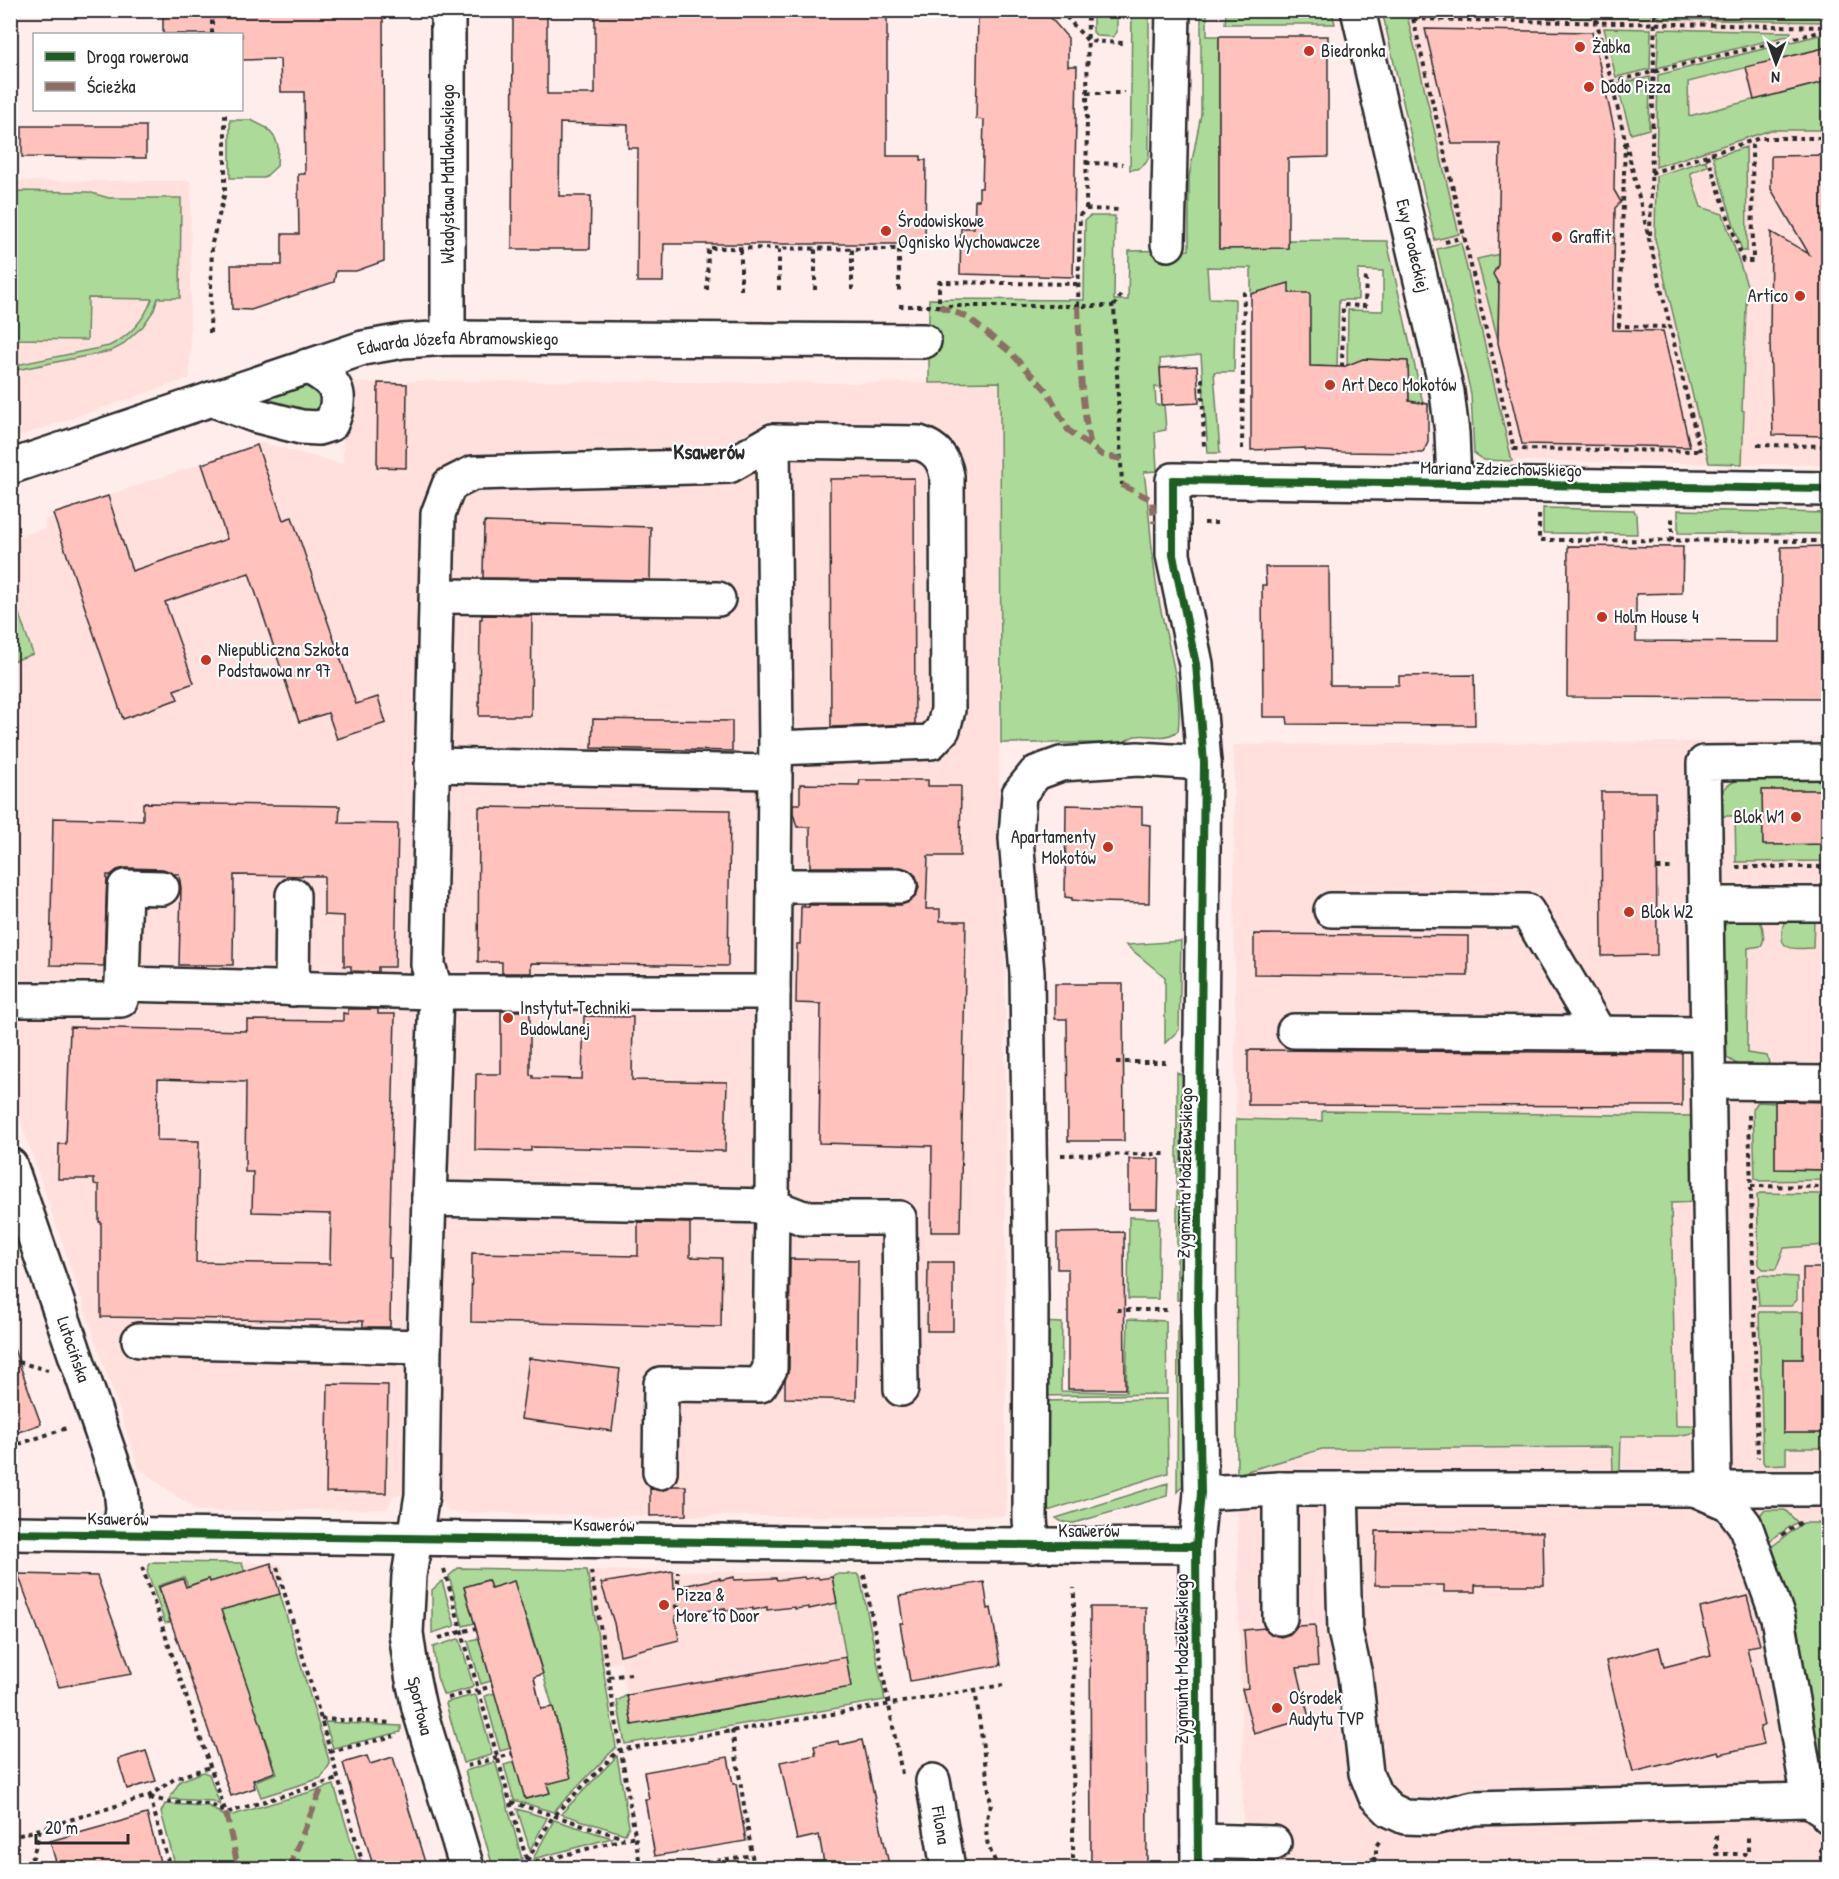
<svg xmlns="http://www.w3.org/2000/svg" width="1839" height="1879" font-family="'Patrick Hand',sans-serif">
<rect width="100%" height="100%" fill="#ffedeb"/>
<filter id="ink" filterUnits="userSpaceOnUse"><feTurbulence type="fractalNoise" baseFrequency=".0167" numOctaves="2"/><feDisplacementMap in="SourceGraphic" scale="12" xChannelSelector="R" yChannelSelector="G"/><feConvolveMatrix kernelMatrix="1 2 1 2 8 2 1 2 1" color-interpolation-filters="sRGB"/></filter>
<g filter="url(#ink)">
<path fill="#ffe0dd" d="M1382 11H1416L1418 15 1828 22V465L1512 461 1484 460 1474 453 1471 394Z
M10 181H191L190 378 11 439Z
M407 381 929 383 1000 382 999 851 1005 944 1006 1516H650L449 1512 436 1495H394L387 1509 197 1511 139 1468 11 1093 10 525 15 538 45 528V519L54 516 53 514 262 443 343 464 344 382 407 384Z
M1828 741V1868H1243V1758L1239 1627 1237 1474 1234 745Z
M242 1563 281 1564 285 1580 276 1581 280 1594 254 1601Z
M587 1570 832 1573 851 1687 632 1725 621 1662 603 1665Z"/>
<path fill="#acda99" stroke="#6c8262" stroke-width="1.5" d="M1093 11H1117V32L1113 37 1097 36 1093 32Z
M1132 11H1149V156C1146 166 1140 169 1130 170Z
M1201 11H1207V36H1219V248H1288V240L1387 241 1423 403 1409 404 1408 364 1405 361 1363 359 1347 367 1348 310 1383 311V271L1358 270V300H1339L1337 367 1310 366 1309 296 1251 298V268L1207 267 1209 298 1235 299 1234 372H1214L1220 453H1208L1201 355 1160 359 1161 387H1155L1156 405H1164L1166 430 1155 432 1157 471 1144 472C1150 513 1151 555 1158 595 1165 638 1184 688 1178 731 1161 742 1152 733 1135 736 1131 737 1126 741 1122 743H1001L1000 382 929 383V299L1084 300 1085 220 1090 216H1115L1114 300H1128L1129 251 1189 250V177L1201 114Z
M1287 11H1332L1335 24H1225L1226 13 1265 17Z
M1382 11H1406L1459 234 1435 240Z
M1591 11 1592 18 1417 15 1416 11Z
M1601 11H1651V18H1603Z
M1659 11H1828V22L1659 19Z
M1604 28 1651 29 1650 69 1616 77Z
M1659 29 1791 32V35L1657 68Z
M1828 33V47L1688 82 1689 116 1828 81V130H1771L1656 167 1658 75Z
M1650 77 1649 129 1631 134 1617 84Z
M230 120H251L267 128 275 138 278 146 277 166 264 178H230Z
M1746 147 1747 251H1742L1713 157Z
M1706 160 1707 166 1690 173 1701 207 1723 214 1747 285 1742 410 1744 411 1742 464 1709 463 1655 239 1656 176Z
M11 191 88 192 109 198H181L180 298H158L154 310 143 326 121 346 111 351 11 371V366L109 346C130 336 144 320 152 299L88 298 87 340 11 339Z
M1461 243 1512 461 1484 460 1474 453 1471 394 1437 249Z
M1500 254V267L1495 269 1494 275 1499 280 1498 340 1477 259Z
M303 383 323 388 321 414 263 406 260 397Z
M1543 508 1634 510 1636 515 1637 534 1543 533Z
M1678 510 1828 513V534L1678 533Z
M17 608 33 654 11 662V610Z
M1828 776V790H1763V844H1828V861L1736 862 1735 816H1713C1717 796 1723 784 1743 778Z
M1737 917C1749 917 1763 916 1763 932 1764 938 1764 941 1761 946L1748 948 1747 1053 1767 1056 1769 1063 1765 1067 1740 1066 1727 1058 1723 926Z
M1786 919 1814 920 1813 948C1803 948 1784 952 1782 939 1781 931 1782 926 1786 919Z
M1181 941 1179 1030 1165 1043V977L1126 945Z
M1177 1072 1188 1080 1190 1299 1177 1300Z
M1758 1102 1775 1103V1169L1828 1170V1180L1760 1181 1755 1179 1753 1109Z
M1322 1111 1695 1116 1696 1202 1671 1203 1676 1426H1701L1698 1432 1676 1436H1621L1620 1470 1613 1471 1612 1447 1322 1449 1237 1474 1236 1119 1322 1121Z
M1760 1193 1823 1194 1826 1245 1784 1248 1776 1269H1763L1759 1265 1757 1195Z
M1129 1217 1159 1218 1158 1299H1128Z
M1760 1275 1797 1277V1300L1791 1306H1759L1757 1278Z
M1759 1312H1803V1359L1783 1360V1433H1828V1448H1786V1464L1765 1465 1763 1462Z
M1128 1319 1166 1321 1167 1394 1039 1396 1038 1322 1062 1323 1061 1391 1126 1392Z
M1181 1324 1187 1327 1190 1477 1177 1492 1178 1326Z
M1167 1399 1168 1473 1048 1511 1041 1502 1040 1401Z
M1168 1483 1167 1496 1074 1523 1062 1522 1056 1518Z
M1764 1510H1785L1797 1522 1766 1543 1759 1517Z
M1803 1523H1828V1768L1813 1737 1799 1631 1770 1548Z
M154 1562 242 1563 254 1601 280 1594 330 1764 321 1778 261 1797 255 1781 277 1773 209 1579 188 1586 184 1577 158 1586 170 1622 165 1623 147 1571 149 1564Z
M458 1568 587 1570 616 1747 553 1812 514 1800 504 1765 515 1762 526 1799 549 1793 547 1784 570 1777 558 1737 561 1736 528 1622 525 1623 491 1588 488 1580 464 1587 475 1623 463 1626 449 1576Z
M835 1574H857L860 1577 885 1700 625 1744 617 1701 627 1695 632 1725 851 1687 832 1577Z
M442 1581 455 1626 432 1633V1590Z
M479 1638 491 1681 481 1684 468 1641Z
M458 1639 460 1640 473 1685 471 1688 445 1695 443 1694 437 1677 433 1647Z
M495 1693 511 1748 500 1751 485 1696Z
M474 1695 476 1696 492 1753 491 1755 463 1763 446 1704 447 1702Z
M325 1722 401 1726V1732L333 1748Z
M617 1756 629 1826 625 1834 561 1814Z
M494 1762 496 1764 522 1859 493 1867 465 1771Z
M203 1772 209 1774 220 1805 213 1801 169 1799 180 1781Z
M334 1785 359 1868H176L161 1812 165 1804 208 1806 226 1817Z
M517 1809 547 1818 530 1850Z
M554 1820 612 1838 533 1859Z"/>
<path fill="#ffc2bd" stroke="#2b2b2b" stroke-width="1.5" fill-rule="evenodd" d="M163 10H383L384 261 356 271H336L334 282 251 310 232 309 231 265H282V234H299L298 174H305L304 92H281L280 59 242 60V34H163Z
M513 10H547V94H595V10H887V156H921V160H926L925 244H664L663 282H637L638 148H628V125L560 123 559 196H591L590 249H512Z
M985 10H1044L1068 38V66H1077L1073 277 960 274 961 228H974L975 200H979V188H982L984 120 976 119 977 76 978 12H985Z
M1425 29 1592 32 1615 132 1614 190 1621 202 1615 208 1613 330 1663 331 1690 447 1522 444 1498 343 1499 285 1493 274 1498 265 1500 144H1452Z
M1219 36H1328V157L1288 158V248L1219 249Z
M1828 47V81L1754 100 1746 67Z
M22 126H146V158L22 157Z
M1828 155V436L1773 435 1770 342 1771 232 1809 254 1771 189V158L1772 156Z
M1289 283V293H1310V366L1343 367 1363 359 1408 361 1409 401 1428 404V442L1423 453 1340 452 1305 450V448L1251 450V294Z
M1197 366 1199 403 1162 405 1160 368Z
M378 383 407 384 406 468 377 467Z
M257 445 283 520 292 517 356 704 378 697 386 723 337 739 328 713 299 722 249 573 165 602 194 683 174 690 178 699 123 719 53 514 108 496 132 571 227 539 202 464Z
M914 478 915 724 831 727 830 479Z
M484 522 651 527 650 580 483 578Z
M1568 546 1683 547 1682 593 1636 594V641L1780 642 1781 547 1828 546V698L1567 697Z
M1265 567H1329L1330 685H1399V676L1474 675 1475 725 1288 724 1287 717H1263L1262 585H1266Z
M482 615 532 616 531 716H479L480 619H482Z
M593 719 732 721V751L592 748Z
M860 780H928V786H961L960 856H928L926 909H940V921H966L960 1232H931L932 1146 819 1143 821 1004 796 1003 797 944H800L801 907H809V905H901L909 902 916 896 919 887 916 876 909 870 901 867H810V827H797L793 813V804H800V784L859 785Z
M1762 790H1828V844L1763 845Z
M1601 792H1656L1657 955 1602 956Z
M143 803 340 806 339 823 398 824 395 967H378V972L351 971V966H344V916L324 915V876L234 875 233 965H179L181 888 179 874H174L163 869 126 868 117 870 111 875H107L104 966 50 965 53 818 143 820Z
M1066 805 1142 807V824L1150 825 1149 903 1093 902 1072 900V898L1065 897Z
M479 807 730 810 728 966 531 963V973H502V962H478Z
M1254 934 1468 936V976L1254 974Z
M1055 984H1123L1124 1141H1068L1067 1019H1055Z
M348 1009H378V1014H395L389 1258H391L390 1327H363V1321L101 1317V1222H99V1185L94 1184V1179H58L59 1144H66L70 1027 247 1031V1020L343 1021V1013L348 1014ZM158 1079 246 1082 245 1172H253L252 1212 331 1214 330 1264 196 1262 199 1141 157 1140Z
M501 1011H530V1075H533V1078L582 1079 584 1016 633 1017 632 1080 727 1082 725 1151 531 1147V1151L475 1150 476 1074H501Z
M1248 1050 1682 1053V1106L1248 1105Z
M1775 1101 1828 1102V1170L1775 1169Z
M1129 1159H1159L1158 1209H1129Z
M638 1222 690 1223V1257L722 1258 721 1327 471 1322 472 1253 638 1256Z
M1124 1232 1125 1389H1068V1269H1057V1233Z
M790 1259 858 1260 856 1400 785 1398V1380L789 1369Z
M928 1262H953V1331H927Z
M1803 1268H1828V1433H1783V1359H1803Z
M14 1349 41 1424 10 1435V1350Z
M529 1358 620 1369 612 1431 521 1419Z
M328 1384 388 1385 386 1493 326 1492Z
M672 1486H686V1515L650 1516V1488L660 1491Z
M1376 1531 1543 1532 1544 1585H1475V1592H1444V1585H1375Z
M271 1563 280 1594 221 1610 263 1731 262 1732 275 1772 253 1780 255 1788 231 1796 159 1587 183 1579 186 1587 209 1579 210 1582Z
M673 1571 674 1588 720 1578V1580L734 1577V1580L776 1578 777 1580 804 1577 805 1579 818 1577 819 1579 832 1577 837 1603 809 1609V1607L795 1609V1607L767 1610V1607L753 1610V1608L725 1610V1608L675 1616 679 1640 620 1655 614 1623 601 1583Z
M18 1574 97 1576 132 1674 59 1687Z
M488 1580 491 1588 514 1581 543 1674 534 1677 541 1709 553 1707 571 1778 547 1784 550 1793 525 1799 464 1587Z
M984 1582 988 1609 991 1608 1001 1665 910 1681 900 1623H903L899 1596Z
M1747 1596 1760 1645 1747 1647 1764 1726 1760 1727 1764 1744 1719 1754 1718 1751 1633 1772 1606 1661 1659 1647 1664 1667 1711 1655 1700 1608Z
M1090 1607H1146L1147 1869H1091Z
M1315 1625 1318 1666 1297 1668 1309 1718 1254 1734 1242 1689 1248 1688 1244 1630 1265 1628 1271 1634 1281 1637 1290 1634 1297 1626Z
M846 1657 851 1687 632 1725 627 1695Z
M862 1740 890 1869H825L819 1835 797 1840 780 1762 816 1755 814 1746 838 1741 839 1745Z
M146 1751 156 1781 127 1789 118 1759Z
M367 1756 370 1764 393 1757 427 1869H374L343 1763Z
M728 1757 733 1784H736L746 1841 655 1856 645 1799H649L644 1772Z
M147 1814 162 1869H58L50 1841Z"/>
<g fill="none" stroke-linecap="round" stroke-linejoin="round">
<defs>
<g id="minor">
<path d="M448 10V338"/>
<path id="s1" d="M1358 10 1447 392 1452 433 1454 483"/>
<path d="M1168 244 1173 10"/>
<path d="M211 399 254 415 301 427 318 428 331 424C345 392 336 381 307 366"/>
<path d="M773 441 776 748"/>
<path id="s2" d="M10 467 363 348 403 341 448 338 924 341"/>
<path d="M437 596 718 599"/>
<path d="M432 765 775 772 773 992"/>
<path d="M774 886H900"/>
<path d="M1706 904H1828"/>
<path d="M1331 910 1527 911 1599 1033"/>
<path d="M122 984 125 887 162 888"/>
<path d="M292 989 293 895"/>
<path d="M10 1000H121L122 984 436 992H773L772 1206 429 1199"/>
<path d="M1294 1031 1707 1034"/>
<path d="M1708 1082 1828 1083"/>
<path id="s3" d="M10 1165 121 1488 123 1508 120 1534"/>
<path d="M139 1340 424 1347"/>
<path d="M660 1472 661 1384 760 1385 770 1369 772 1206 803 1218H899L901 1389"/>
<path d="M1714 1488 1704 763 1828 762"/>
<path d="M1697 1490 1729 1504 1745 1525 1778 1618 1809 1800 1827 1812 1828 1816"/>
<path d="M1201 1493 1280 1489H1341"/>
<path d="M10 1533 864 1544 1196 1546"/>
<path d="M1032 1546 1030 1518 1031 1295 1027 973 1016 838 1019 794 1036 773 1061 764 1138 759 1204 763"/>
<path d="M1280 1618V1489"/>
<path id="s4" d="M933 1781 948 1868"/>
<path d="M1809 1800 1474 1808 1433 1818 1405 1817 1390 1810 1375 1795 1366 1773 1355 1675 1345 1631 1341 1489H1828"/>
<path d="M1198 1841 1274 1843"/>
<path d="M467 1868 419 1708 412 1675 406 1633 409 1576 422 1495 424 1347 436 992 428 965 438 514 449 485 473 473 729 466 773 441 919 443C935 448 944 458 947 476L948 710 943 729 931 742 776 748 775 772"/>
<path d="M1198 1868 1196 1546 1201 1493 1198 1311 1204 763 1196 664 1173 555V480L1828 489"/>
</g>
</defs>
<use href="#minor" stroke="#2b2b2b" stroke-width="38"/>
<path stroke="#2b2b2b" stroke-width="4" stroke-dasharray="4.5 4.5" stroke-linecap="butt" d="M1060 10 1088 41 1124 43
M1411 10 1514 449 1700 451
M1594 10 1700 451
M1413 19 1828 27
M212 34V10
M1611 82 1828 30
M1087 93H1124
M1625 143 1619 326 1671 327
M1707 155 1743 261H1753L1752 141
M1086 163 1123 164
M1651 173 1760 138H1828
M1086 209 1122 210
M1650 235 1655 10
M1445 242 1464 237
M707 290 708 248 899 249V291
M741 290V249
M779 290V249
M815 290V249
M852 290V249
M1121 295 1114 306 1122 485
M899 306H939V282L1078 284
M939 306H1114
M1078 306 1080 215 1086 209 1088 10
M210 333 212 243 225 192V110
M1342 367 1343 305 1365 306 1366 275
M1202 378 1204 449
M1757 445 1828 446
M1242 449 1244 289
M1539 515V540L1828 541
M1204 523H1217
M1672 541V517
M1736 867H1828
M1657 868H1675
M1116 1062H1168
M1749 1115 1758 1458
M1061 1155 1167 1154
M1751 1186 1828 1187
M1117 1310H1168
M10 1360 48 1370
M10 1447 67 1428
M1782 1535 1801 1522
M142 1567 226 1813
M277 1567 364 1868
M444 1569 528 1865
M591 1571 640 1865 643 1868
M864 1575 902 1774
M1825 1587 1826 1522
M674 1607 678 1606V1572
M439 1638 476 1628
M609 1677 631 1674
M975 1689 991 1805C986 1815 985 1834 988 1845 991 1853 995 1859 997 1868
M448 1698 493 1686
M321 1719 391 1723
M732 1730 754 1868
M330 1752 394 1736
M467 1766 512 1754
M150 1797 168 1802 210 1804 226 1813 338 1779
M150 1797 170 1868
M511 1802 624 1838
M1716 1835V1854H1748V1834
M10 1838 149 1796 176 1778 210 1767
M1821 1847V1868
M527 1861 553 1816 619 1750 1003 1685
M15 1868 33 1857 40 1829
M516 1868 635 1836
M672 1868 753 1855
M1073 1868 1074 1588
M1371 1868 1372 1859H1376V1846L1381 1839"/>
<use href="#minor" stroke="#fff" stroke-width="33"/>
<path stroke="#8d6e63" stroke-width="6" stroke-dasharray="12 6" stroke-linecap="butt" d="M939 306 967 317 1009 351 1048 392 1068 430 1102 455 1122 459
M1078 306C1080 353 1080 400 1091 446
M1122 485 1152 500 1154 523
M226 1813 236 1858 247 1868
M289 1868 323 1784
M338 1868 362 1861"/>
<defs>
<path id="cycleway" d="M10 1533 864 1544 1196 1546
M1198 1868 1196 1546 1201 1493 1198 1311 1204 763 1196 664 1173 555V480L1828 489"/>
</defs>
<use href="#cycleway" stroke="#fff" stroke-width="11"/>
<use href="#cycleway" stroke="#1b5e20" stroke-width="8"/>
</g>
</g>
<g fill="#c8321e" stroke="#fff" stroke-width="2">
<circle cx="1580" cy="47" r="6"/>
<circle cx="1309" cy="51" r="6"/>
<circle cx="1589" cy="87" r="6"/>
<circle cx="886" cy="231" r="6"/>
<circle cx="1557" cy="237" r="6"/>
<circle cx="1800" cy="296" r="6"/>
<circle cx="1330" cy="385" r="6"/>
<circle cx="1602" cy="617" r="6"/>
<circle cx="206" cy="660" r="6"/>
<circle cx="1796" cy="817" r="6"/>
<circle cx="1108" cy="847" r="6"/>
<circle cx="1629" cy="912" r="6"/>
<circle cx="508" cy="1018" r="6"/>
<circle cx="664" cy="1605" r="6"/>
<circle cx="1277" cy="1708" r="6"/>
</g>
<g text-anchor="middle" stroke-width="4.5" stroke-linejoin="round" paint-order="stroke">
<g font-size="18" fill="#2b2b2b" stroke="#fff" text-anchor="start">
<text x="1592" y="53">Żabka</text>
<text x="1321" y="57">Biedronka</text>
<text x="1601" y="93">Dodo Pizza</text>
<text x="898" y="227">Środowiskowe<tspan x="898" dy="21">Ognisko Wychowawcze</tspan></text>
<text x="1569" y="243">Graffit</text>
<text x="1788" y="302" text-anchor="end">Artico</text>
<text x="1342" y="391">Art Deco Mokotów</text>
<text x="1614" y="623">Holm House 4</text>
<text x="218" y="656">Niepubliczna Szkoła<tspan x="218" dy="21">Podstawowa nr 97</tspan></text>
<text x="1784" y="823" text-anchor="end">Blok W1</text>
<text x="1096" y="843" text-anchor="end">Apartamenty<tspan x="1096" dy="21">Mokotów</tspan></text>
<text x="1641" y="918">Blok W2</text>
<text x="520" y="1014">Instytut Techniki<tspan x="520" dy="21">Budowlanej</tspan></text>
<text x="676" y="1601">Pizza &amp;<tspan x="676" dy="21">More to Door</tspan></text>
<text x="1289" y="1704">Ośrodek<tspan x="1289" dy="21">Audytu TVP</tspan></text>
</g>
<g font-size="18" fill="#2b2b2b" stroke="#fff">
<text transform="translate(448 174) rotate(-90)" y="6">Władysława Matlakowskiego</text>
<text dy="6" stroke="none"><textPath href="#s1" startOffset="242">Ewy Grodeckiej</textPath></text>
<text dy="6" stroke="none"><textPath href="#s2" startOffset="468">Edwarda Józefa Abramowskiego</textPath></text>
<text transform="translate(1501 469) rotate(1)" y="6">Mariana Zdziechowskiego</text>
<text transform="translate(1185 1173) rotate(-89)" y="6">Zygmunta Modzelewskiego</text>
<text dy="6" stroke="none"><textPath href="#s3" startOffset="195">Lutocińska</textPath></text>
<text transform="translate(118 1519) rotate(1)" y="6">Ksawerów</text>
<text transform="translate(604 1525) rotate(1)" y="6">Ksawerów</text>
<text x="1089" y="1537">Ksawerów</text>
<text transform="translate(1182 1659) rotate(-90)" y="6">Zygmunta Modzelewskiego</text>
<text transform="translate(420 1706) rotate(76)" y="6">Sportowa</text>
<text dy="6" stroke="none"><textPath href="#s4" startOffset="45">Filona</textPath></text>
</g>
<g font-size="21" font-weight="bold" fill="#2b2b2b" stroke="#fff">
<text x="709" y="459">Ksawerów</text>
</g>
</g>
<rect width="1839" height="1879" fill="none" stroke="#fff" stroke-width="36"/>
<rect x="18" y="18" width="1803" height="1843" fill="none" stroke="#2b2b2b" stroke-width="2" filter="url(#ink)"/>
<rect x="33" y="33" width="210" height="78" fill="#ffffff" stroke="#aaaaaa" stroke-width="1.5"/>
<rect x="45" y="52" width="30" height="9" fill="#1b5e20" stroke="#aaaaaa" stroke-width="1.5"/>
<text x="87" y="63" font-size="18" fill="#2b2b2b">Droga rowerowa</text>
<rect x="45" y="82" width="30" height="9" fill="#8d6e63" stroke="#aaaaaa" stroke-width="1.5"/>
<text x="87" y="93" font-size="18" fill="#2b2b2b">Ścieżka</text>
<g transform="translate(1776 63) rotate(181)" stroke="#ffffff" stroke-width="4.5" paint-order="stroke">
<path d="M0-4.5L10 22L0 15L-10 22Z" fill="#2b2b2b"/>
<text y="-9" font-size="16" font-weight="bold" text-anchor="middle" fill="#2b2b2b">N</text>
</g>
<path d="M36 1834v9h92v-9" fill="none" stroke="#2b2b2b" stroke-width="3"/>
<text x="45" y="1834" font-size="18" fill="#2b2b2b" stroke="#ffffff" stroke-width="4.5" paint-order="stroke">20 m</text>
</svg>
